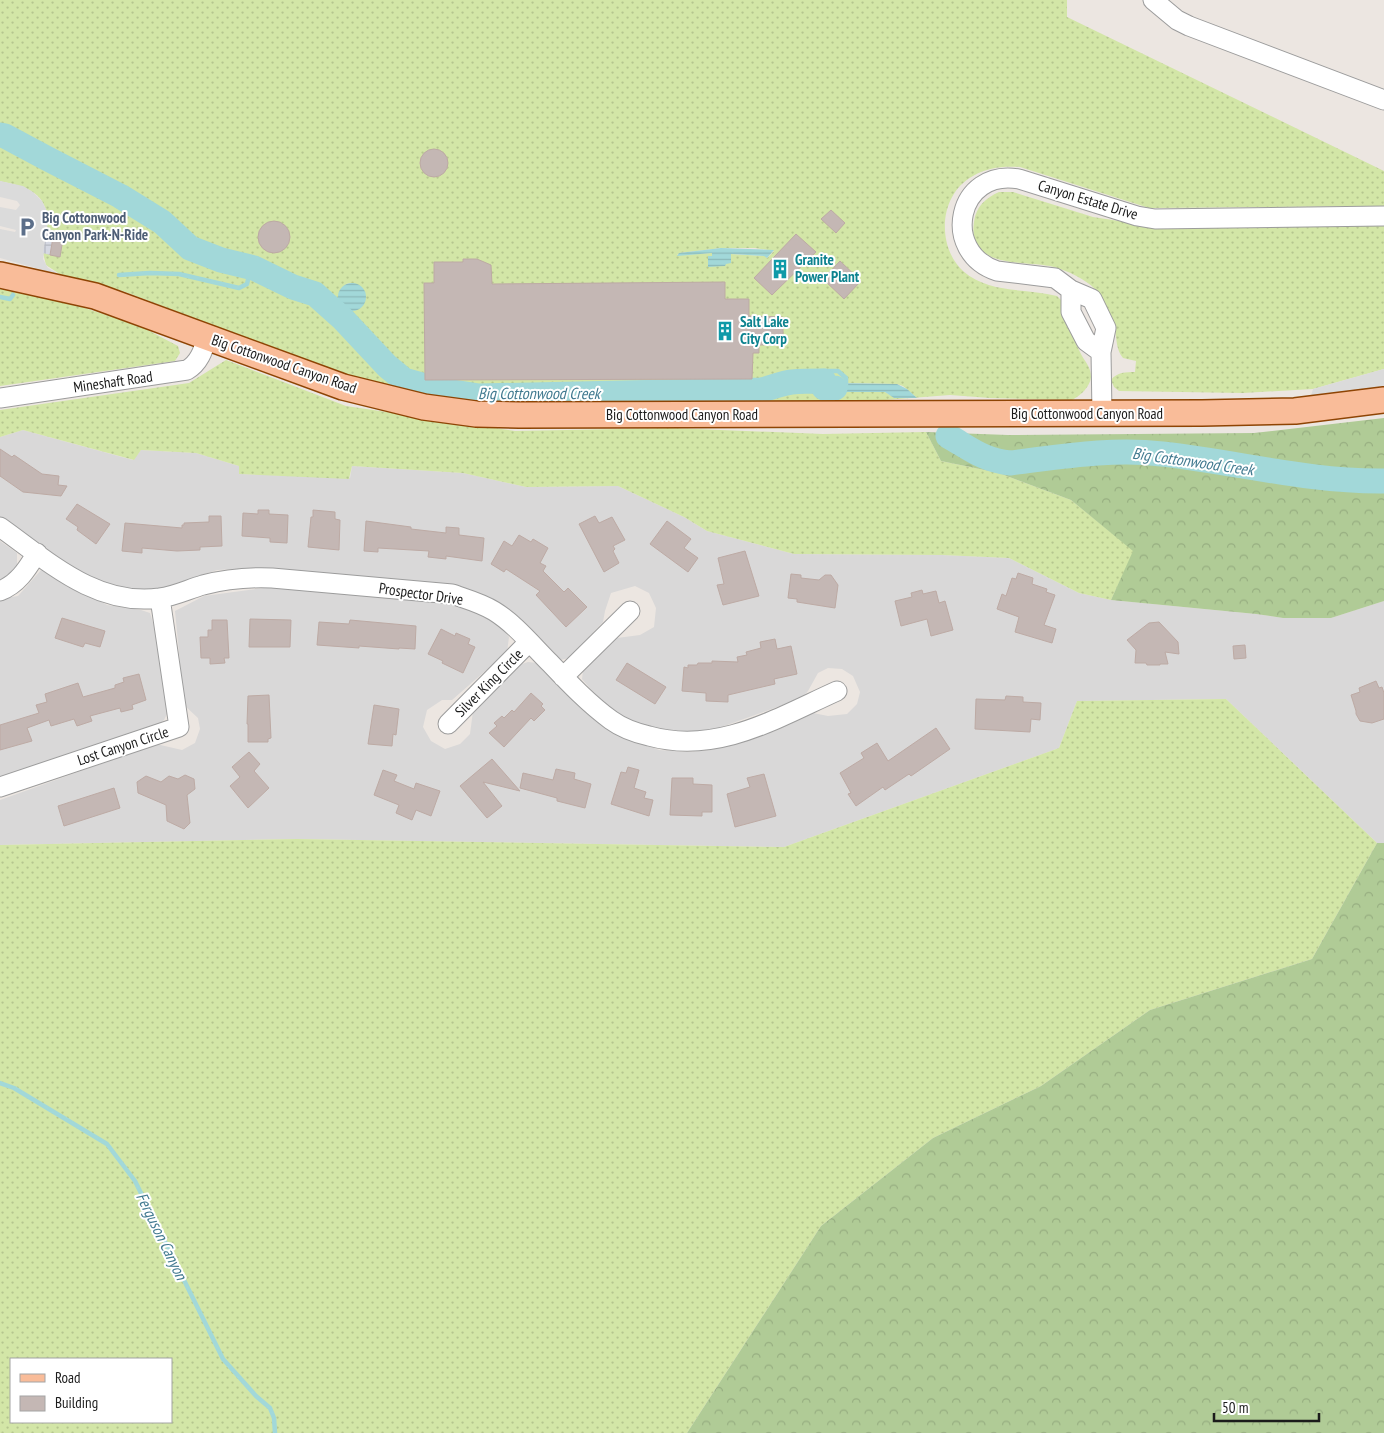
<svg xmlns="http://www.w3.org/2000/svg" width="1384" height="1433" font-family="'PT Sans Narrow',sans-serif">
<defs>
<pattern id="grass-dots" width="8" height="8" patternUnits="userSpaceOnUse" patternTransform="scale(1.25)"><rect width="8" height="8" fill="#d3e6a7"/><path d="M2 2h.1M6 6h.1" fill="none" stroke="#b5c58f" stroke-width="1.8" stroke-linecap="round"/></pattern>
<pattern id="forest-crowns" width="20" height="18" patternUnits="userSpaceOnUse" patternTransform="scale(1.25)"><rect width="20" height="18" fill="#b0cb96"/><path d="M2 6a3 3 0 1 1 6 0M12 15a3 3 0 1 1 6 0" fill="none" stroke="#97ae81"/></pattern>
<pattern id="plaza-grid" width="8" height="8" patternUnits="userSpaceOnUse" patternTransform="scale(1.25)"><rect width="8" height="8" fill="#d5d8e2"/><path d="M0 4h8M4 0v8" fill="none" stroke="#b6b9c1"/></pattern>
<pattern id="water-rules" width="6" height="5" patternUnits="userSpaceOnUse" patternTransform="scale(1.25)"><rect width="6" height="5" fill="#a2d8d9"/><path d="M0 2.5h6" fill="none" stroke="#8bb9ba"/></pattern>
</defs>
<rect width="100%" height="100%" fill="#ece6e1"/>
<path fill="#d9d8d8" d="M23 430 133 460 141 450 196 453 239 466V474L350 478 352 466 463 473 526 487 618 486 684 517 707 531 794 554 942 555 1009 558 1079 593 1111 600 1256 614 1283 618H1331L1384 601V843H1377L1226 699 1077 701 1059 748 784 847 297 839 0 845V800L156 744 182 750 195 743 200 729 198 718 184 705 175 611 204 596 270 587 431 601 465 607 501 626 509 637 507 652 452 700H442L427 710 423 727 431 741 445 749 460 744 470 734 473 711 522 664 528 662 537 663 618 734 659 750 689 752 711 750 775 731 813 713 828 716 847 714 857 704 860 692 853 676 842 669 828 668 818 673 808 691 802 698 702 734 661 732 638 724 605 706 582 679 583 671 617 638 640 635 654 627 656 608 649 593 635 586 611 593 605 611 603 622 569 658 556 661 528 629 418 583 258 568 217 570 154 591H130L86 578 0 518V437Z
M0 541 17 553V568L10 576 0 582Z
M42 569 107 605 141 610 150 613 160 645 168 712 164 720 158 726 0 777V599L18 596Z"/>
<path fill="url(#grass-dots)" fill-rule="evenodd" d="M0 0H1067V17L1384 171V206L1149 208 1020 167C1004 166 988 167 973 176 939 194 936 246 963 271 989 294 1026 288 1057 296L1062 301C1068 318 1072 337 1080 352 1084 361 1091 366 1091 377 1090 387 1081 395 1072 400L990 398 950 395 885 400 542 407 422 398 363 382 123 291 61 275 46 265 43 253 60 256 64 233 47 230C50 194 31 188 0 181ZM721 248H755L774 251 767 258 765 256 731 254 726 264 712 256V253L677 255 680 253ZM351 283 355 284 342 308 337 300 346 284ZM807 375 835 383 897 384 903 386 917 398H895L885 392H808Z
M999 192H1013L1093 217 1145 225H1384V369L1313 389 1243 393 1119 391 1114 387 1111 380C1117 372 1126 372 1135 372L1136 361 1123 358C1116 349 1117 341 1115 330 1113 318 1103 297 1095 289 1085 279 1068 271 1054 267 1025 260 967 270 974 222 976 206 986 198 999 192Z
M0 288 63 301 140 326 178 346 180 353 175 361 0 386Z
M226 360 346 406 515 431 671 428 823 434 926 432 941 461 999 473 1071 500 1134 551 1111 600 1079 593 1009 558 942 555 794 554 707 531 684 517 618 486 526 487 463 473 352 466 349 479 239 474V466L196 453 141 450 134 460 23 430 0 437V410L189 383Z
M1226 699 1377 843 1312 959 1150 1010 1041 1086 933 1138 821 1226 687 1433H0V845L297 839 784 847 1059 748 1077 701ZM11 1359H171V1422H11Z"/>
<path fill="url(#forest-crowns)" d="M1384 418V601L1331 618H1283L1256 614 1111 600 1133 551 1071 500 999 473 941 461 926 432 1008 435 1254 433Z
M1377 843H1384V1433H687L821 1226 933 1138 1041 1086 1150 1010 1312 959Z"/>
<path fill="#dbdbdb" d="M0 181 23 186 33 192 42 201 46 209 48 219 43 259 48 268 61 275 0 258V229L15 232 16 230 0 226V207L16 210 20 205 17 201 0 197Z
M1384 369V400L1307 409 1313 389Z"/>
<path fill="url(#plaza-grid)" d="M47 230 54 231 50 255 43 253Z"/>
<path fill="url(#water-rules)" d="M721 248 774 250 767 258 764 256 731 254V263L726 264 725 266 708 267V256H712V253L677 256 679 253Z
M338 297a14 14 0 1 1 28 0a14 14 0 1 1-28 0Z
M807 375H815L816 379 835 378V383L897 384 907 389 917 398H894L885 392H808Z"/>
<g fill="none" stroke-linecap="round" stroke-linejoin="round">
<path stroke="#a2d8d9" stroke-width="4.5" d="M119 275 150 273 179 274 239 288 247 284 251 267
M0 297 10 299 13 295
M824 371H838L846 378V388
M789 382 807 372 824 371V381
M761 390 813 388
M0 1083 14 1088 107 1144 135 1181 223 1359 256 1396 270 1408 274 1418 275 1433"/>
<path stroke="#a2d8d9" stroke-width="25" d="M0 135 5 136 48 159 120 196 162 222 190 248 221 260 254 268 293 287 315 294 343 319 387 366 404 380 440 390 479 396 761 390C772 388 781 383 792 382 802 381 813 381 824 381V388H835
M948 436C971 449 983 460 1010 463 1060 457 1111 448 1162 454 1236 462 1309 482 1384 481"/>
</g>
<path fill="#c4b7b4" stroke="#bdaaa4" d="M420 163a14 14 0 1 1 28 0a14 14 0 1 1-28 0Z
M831 210 845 223 836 233 821 219Z
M258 237a16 16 0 1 1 32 0a16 16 0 1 1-32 0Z
M54 231 64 233 60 257 50 255Z
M796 234 816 252 772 295 754 278Z
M463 259H477L491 265 492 284 725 282V299H749V316L783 317V345H759V353H753L752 379 425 380 424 283H434V262H463Z
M840 261 861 281 844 299 823 279Z
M0 449 12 457 14 455 42 474 59 476 58 485 67 486 61 496 23 492 0 476Z
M77 504 110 524 96 544 77 530 78 527 66 519Z
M258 510H269V514L288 515 287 543 270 542V538L242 536 243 513 258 514Z
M313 510 335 512V519L340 520 339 550 308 547 311 517H313Z
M209 516H221L222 546 200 547V550L177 551 142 548V553L122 551 125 523 182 528V525H184V523L209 522Z
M595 516 599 523 612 517 625 540 613 546 615 549 613 551 619 563 604 572 579 524Z
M366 521 411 527V529L446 533V527L459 528V535L484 538 482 561 446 556V559L428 557 429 551 378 548V552L364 551Z
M667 521 691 539 684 548 698 558 688 572 650 544Z
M519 535 531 542 533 539 548 548 540 563 546 566 543 571 564 592 568 588 587 607 566 627 536 595 540 591 506 569 504 572 491 564 504 541 512 546Z
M745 551 759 596 723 605 717 585 724 584 718 558Z
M1018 573 1033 578 1032 584 1047 589 1046 592 1055 595 1044 625 1056 629 1052 643 1015 632 1019 617 997 609 1002 594 1006 596 1012 578 1016 579Z
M791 574 801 575V578L819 580 825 575H831L838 585 835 608 797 602V599L788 598Z
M922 590 923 594 936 591 939 603 945 601 953 630 931 636 927 619 901 626 895 601 912 597 911 593Z
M62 618 105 631 100 647 85 643 83 647 55 638Z
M250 619 291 620 290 647H249Z
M212 620H227L229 658H224L225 663 210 664V658H201L200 637H208V630H212Z
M350 620 416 626 415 649 399 648V649L359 646V648L317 645 319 622 349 624Z
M1159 622 1178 642 1179 654 1165 652 1168 664H1160V665H1147L1146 663H1135L1136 650 1127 640 1149 623Z
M441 629 455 636 456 633 470 639 468 644 475 647 463 673 442 663 443 661 428 654Z
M775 639 777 649 791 646 797 674 774 679 775 684 728 695V702L706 701V693L682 691 684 667 688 668V665H697L698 663H712V661L738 662 737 657 747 655 746 652 761 648 760 642Z
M1245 645 1246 658 1234 659 1233 646Z
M627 663 666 687 655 704 616 680Z
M139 674 146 700 132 705 133 709 121 712 120 708 90 716 92 721 77 726 74 719 51 726 49 720 27 728 32 741 0 750V725L39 713 36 705 47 702 45 694 78 683 83 697 115 688V685L124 682 123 678Z
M1376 681 1379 688 1382 687 1384 693V719L1372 723 1360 721 1356 714V711L1351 695 1360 692 1359 688Z
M531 693 543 704 541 706 545 710 534 721 531 718 504 747 489 733 497 726 494 723 502 716 504 718 512 710 514 712Z
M269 695 271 738 268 739V742H248V724H247L248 696Z
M1006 696 1023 697V702L1041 703 1040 720 1031 719 1030 732 975 729 976 699 1005 700Z
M374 705 399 709 396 735 393 734 392 746 368 744Z
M936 728 950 749 911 776 909 774 885 790 883 787 856 806 848 794 851 793 840 773 864 758 861 753 877 743 888 761Z
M249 752 260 764 254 771 269 788 248 808 230 786 240 777 232 767Z
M492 759 520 791 483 782 502 806 487 818 460 786Z
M628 767 639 770 634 788 646 792 644 798 653 800 649 816 611 804 621 772 626 773Z
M556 769 575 773 574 779 591 784 585 808 557 801V798L520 788 523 773 553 780Z
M383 770 397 775 394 781 414 789 416 783 440 791 431 816 416 810 412 820 396 813 399 805 374 795Z
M764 774 776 816 735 827 727 794 750 787 747 778Z
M185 775 194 779 195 789 187 795 190 823 184 829 167 821 166 805 138 793 137 782 146 776 161 782 169 776 178 779Z
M672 778H693V784L712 785V812H702V816L670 815Z
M114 788 120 808 64 826 58 806Z"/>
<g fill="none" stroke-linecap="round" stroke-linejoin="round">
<defs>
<path id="minor" d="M1153 0 1177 20 1189 26 1384 100
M1071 290 1055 278 997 271C940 252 957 168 1019 179L1137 216 1155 219 1384 216
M1101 352 1086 341 1071 312V290L1092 299 1106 328 1101 352 1102 414
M0 398 187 370C199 363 203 351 207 338
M0 527C48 561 96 607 160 598 175 596 189 589 203 585 226 579 248 577 272 578L452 594C466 599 481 603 494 611 515 624 532 645 550 663 569 683 589 704 611 720 622 728 636 733 649 736 717 755 777 718 837 691
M0 591C18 584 27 569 37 553
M563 677 630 611
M448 724 529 642
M0 787 179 727 160 598"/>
<path id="major" d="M0 275 95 296 343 387 424 407 476 414 519 415 1202 413 1295 411 1384 400"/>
</defs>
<use href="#minor" stroke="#9c9c9c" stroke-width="21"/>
<use href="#major" stroke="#8e4404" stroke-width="28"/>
<use href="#minor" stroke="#fff" stroke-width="19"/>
<use href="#major" stroke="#f9bc99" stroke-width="25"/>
</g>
<defs>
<symbol id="parking-bare" viewBox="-9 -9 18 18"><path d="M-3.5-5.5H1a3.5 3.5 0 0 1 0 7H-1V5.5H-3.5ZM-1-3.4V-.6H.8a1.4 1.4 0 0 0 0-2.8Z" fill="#5c6f8a" stroke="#fff" stroke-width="2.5" paint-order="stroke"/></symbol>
<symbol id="building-bare" viewBox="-9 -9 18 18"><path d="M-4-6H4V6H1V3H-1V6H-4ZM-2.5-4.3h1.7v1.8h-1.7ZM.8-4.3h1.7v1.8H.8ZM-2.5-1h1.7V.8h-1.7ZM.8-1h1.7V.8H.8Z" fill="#0f9aa8" stroke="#fff" stroke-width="2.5" paint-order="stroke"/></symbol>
</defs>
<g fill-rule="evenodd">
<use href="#parking-bare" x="13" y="213" width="28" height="28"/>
<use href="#building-bare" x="766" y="255" width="28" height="28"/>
<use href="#building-bare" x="711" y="317" width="28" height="28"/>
</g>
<g text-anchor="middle" stroke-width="4" stroke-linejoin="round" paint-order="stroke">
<g font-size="15" fill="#1b1b1b" stroke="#fff">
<text transform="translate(1088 200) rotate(17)" y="5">Canyon Estate Drive</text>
<text transform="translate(284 364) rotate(19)" y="5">Big Cottonwood Canyon Road</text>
<text transform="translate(113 382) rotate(-8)" y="5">Mineshaft Road</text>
<text x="1087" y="419">Big Cottonwood Canyon Road</text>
<text x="682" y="420">Big Cottonwood Canyon Road</text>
<text transform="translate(421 594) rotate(8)" y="5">Prospector Drive</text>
<text transform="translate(489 683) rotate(-45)" y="5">Silver King Circle</text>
<text transform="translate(123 746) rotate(-18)" y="5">Lost Canyon Circle</text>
</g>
<g font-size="15" font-weight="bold" fill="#4e5e75" stroke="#fff" text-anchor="start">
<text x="42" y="223">Big Cottonwood<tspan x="42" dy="17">Canyon Park-N-Ride</tspan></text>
</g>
<g font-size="15" font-weight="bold" fill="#0d838f" stroke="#fff" text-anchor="start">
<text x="795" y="265">Granite<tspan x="795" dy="17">Power Plant</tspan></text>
<text x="740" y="327">Salt Lake<tspan x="740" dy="17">City Corp</tspan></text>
</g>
<g font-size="16" font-style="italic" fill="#427a90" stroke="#fff">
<text x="539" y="399">Big Cottonwood Creek</text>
<text transform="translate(1193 461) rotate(8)" y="6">Big Cottonwood Creek</text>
<text transform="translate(162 1236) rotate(64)" y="6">Ferguson Canyon</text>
</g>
</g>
<rect x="10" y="1358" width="162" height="65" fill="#ffffff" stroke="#a4a4a4"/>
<rect x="20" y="1374" width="25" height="8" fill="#f9bc99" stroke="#a4a4a4"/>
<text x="55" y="1383" font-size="15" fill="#1b1b1b">Road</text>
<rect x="20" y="1396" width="25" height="15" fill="#c4b7b4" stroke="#a4a4a4"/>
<text x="55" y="1408" font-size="15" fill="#1b1b1b">Building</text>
<path d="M1214 1413v8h105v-8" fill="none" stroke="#1b1b1b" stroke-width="2.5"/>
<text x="1222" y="1413" font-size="15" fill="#1b1b1b" stroke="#ffffff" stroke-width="4" paint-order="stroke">50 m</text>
</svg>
